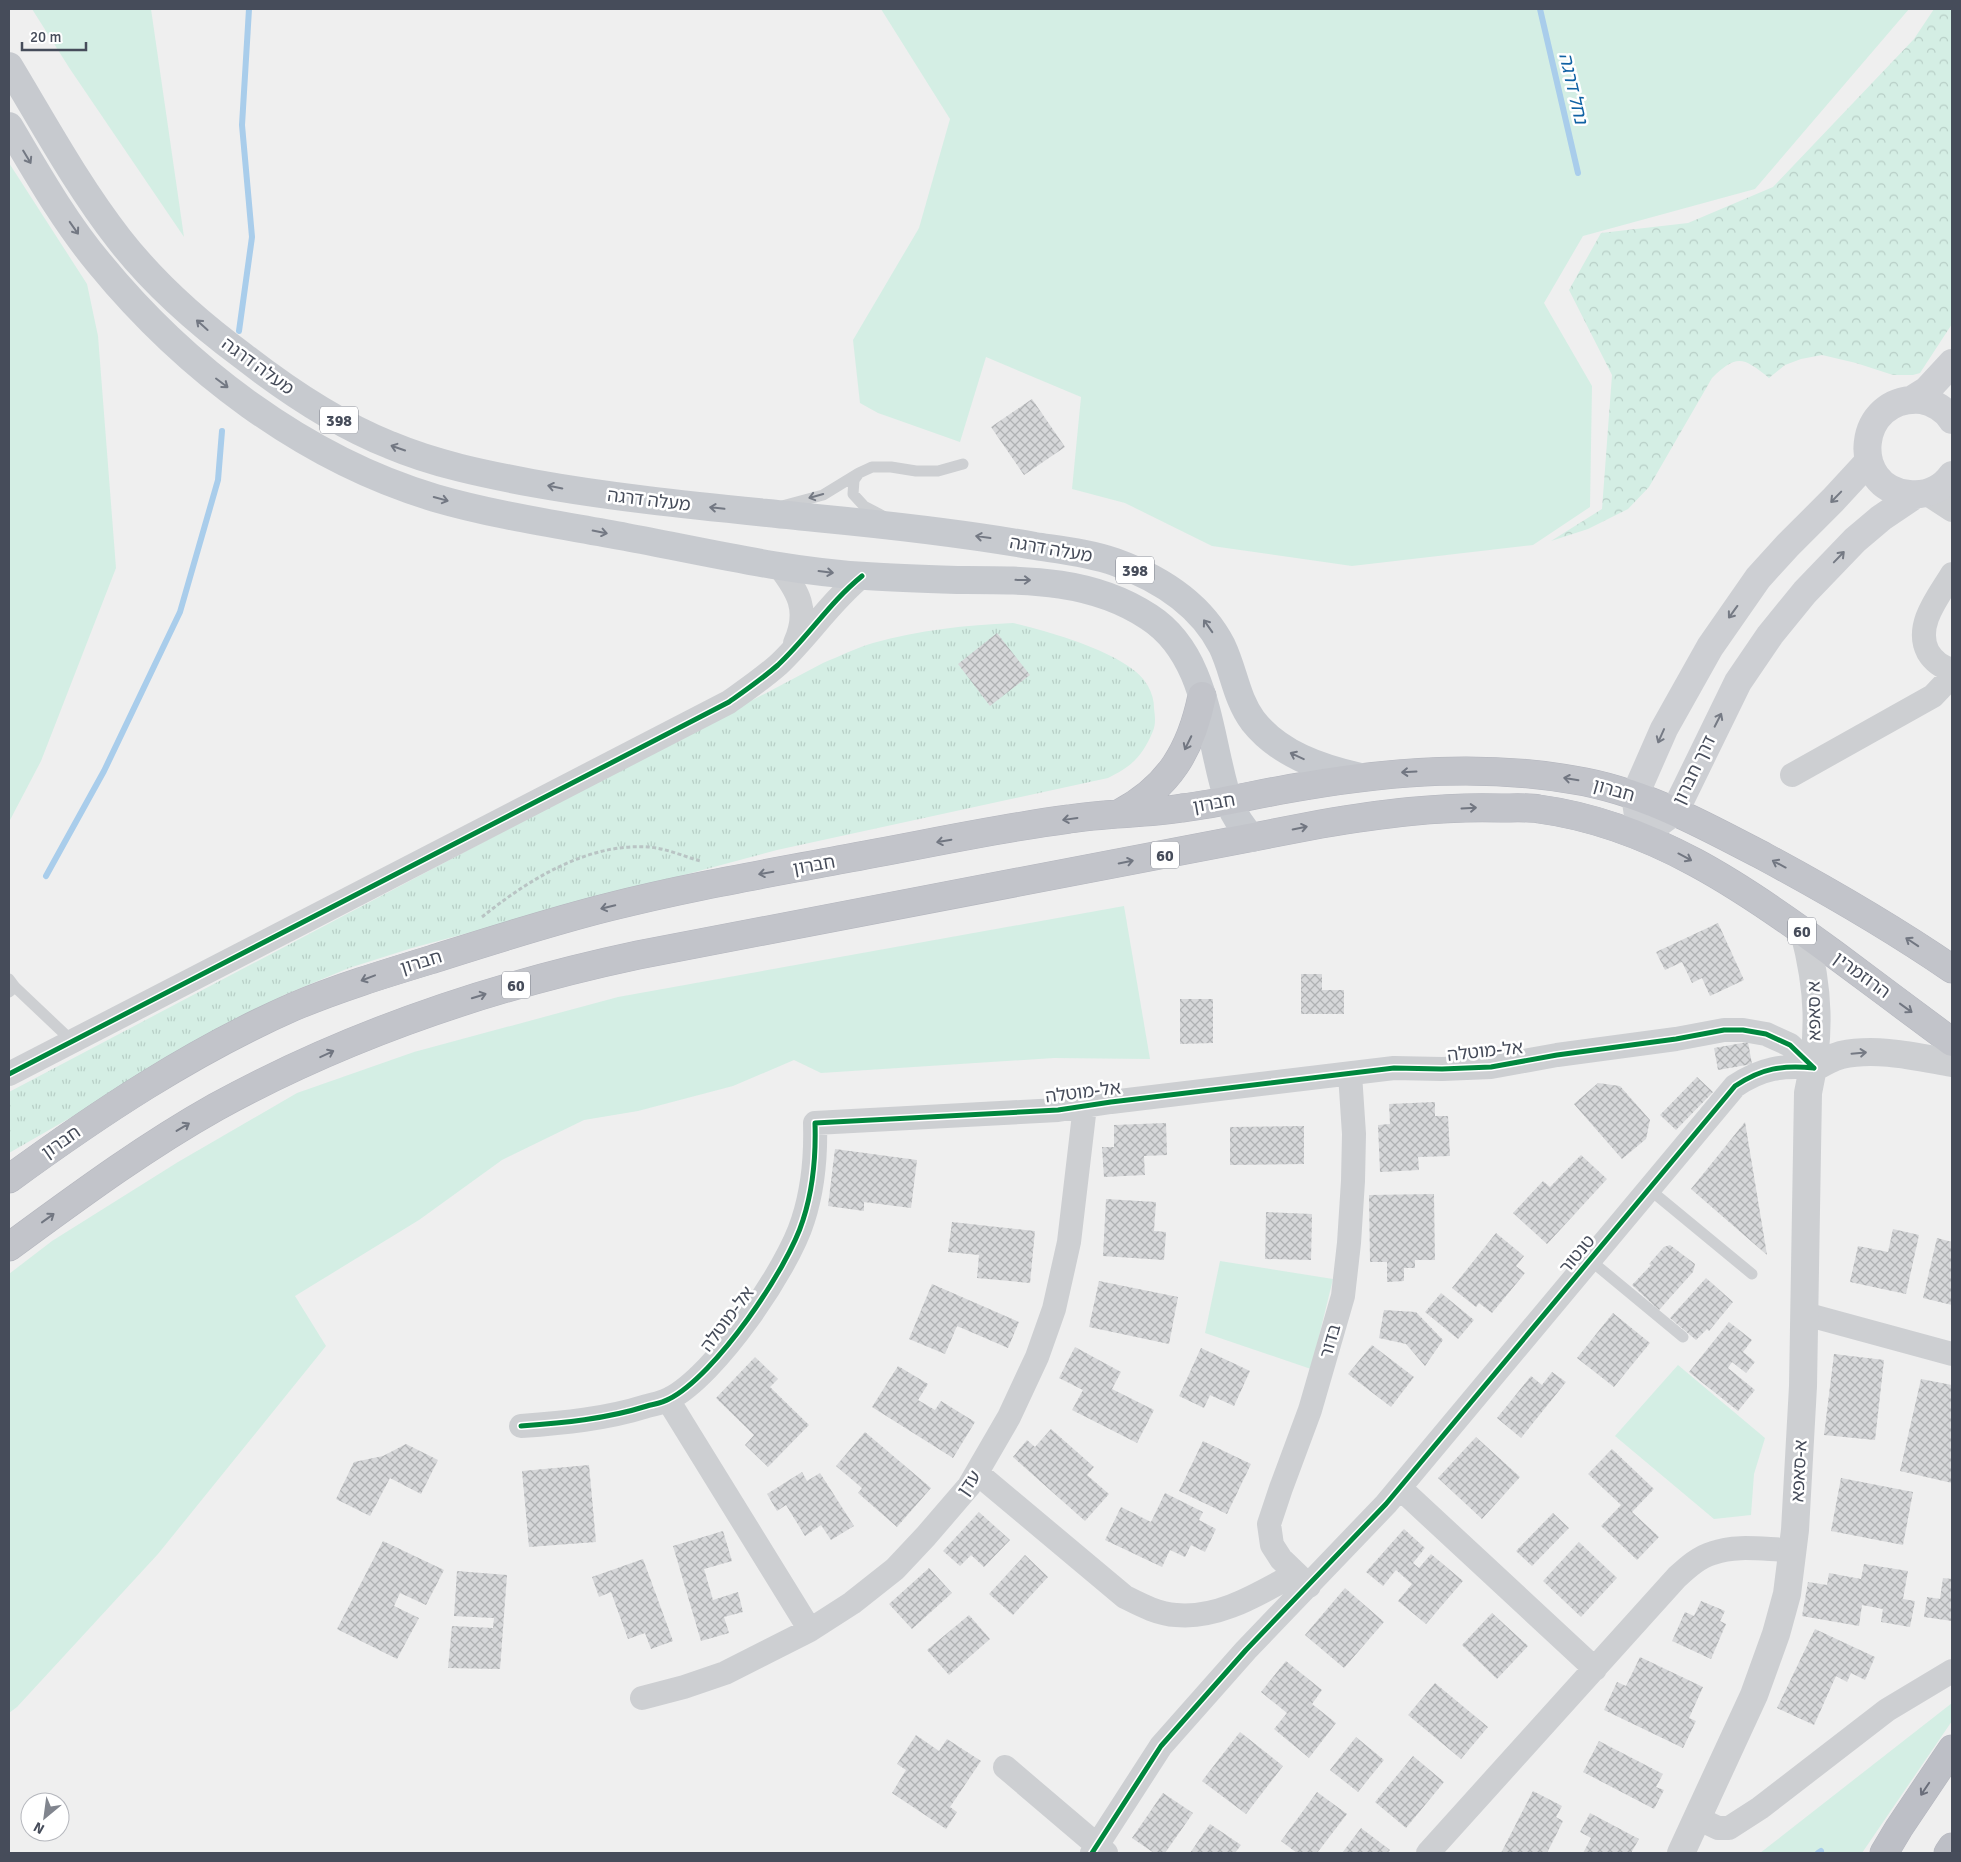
<svg xmlns="http://www.w3.org/2000/svg" width="1961" height="1862" font-family="Signika,'Noto Sans Hebrew',sans-serif">
<defs>
<pattern id="forest-crowns" width="20" height="18" patternUnits="userSpaceOnUse" patternTransform="scale(1.25)"><rect width="20" height="18" fill="#d4eee4"/><path d="M2 6a3 3 0 1 1 6 0M12 15a3 3 0 1 1 6 0" fill="none" stroke="#b7cec6"/></pattern>
<pattern id="park-tufts" width="24" height="20" patternUnits="userSpaceOnUse" patternTransform="scale(1.25)"><rect width="24" height="20" fill="#d4eee4"/><path d="M3 7l-1-3M5 7V3M7 7l1-3M15 17l-1-3M17 17v-4M19 17l1-3" fill="none" stroke="#b7cec6"/></pattern>
<pattern id="building-cross-hatch" width="8" height="8" patternUnits="userSpaceOnUse" patternTransform="scale(1.25)"><rect width="8" height="8" fill="#d6d7d9"/><path d="M0 0l8 8M0 8l8-8" fill="none" stroke="#afb1b3"/></pattern>
</defs>
<rect width="100%" height="100%" fill="#efefef"/>
<path fill="#d4eee4" d="M32 9H151L184 237 70 69Z
M881 9H1909L1755 189 1583 236 1544 303 1592 386 1590 507 1533 545 1352 566 1212 546 1125 503 1072 489 1081 397 986 357 960 442 878 413 860 403 853 340 919 228 950 119Z
M9 163 87 284 98 336 116 568 41 761 9 822Z
M1124 906 1150 1059 1054 1058 821 1073 794 1060 733 1086 638 1111 584 1120 502 1160 419 1220 295 1296 326 1346 158 1554 17 1707 9 1713V1274L52 1241 178 1162 297 1093 414 1052 618 997Z
M1220 1261 1333 1279 1311 1369 1205 1333Z
M1678 1365 1765 1438 1754 1474 1751 1515 1714 1519 1615 1436Z
M1952 1703V1721L1862 1853H1760Z"/>
<path fill="url(#forest-crowns)" d="M1934 9H1952V324L1920 373 1913 375H1893L1856 363 1822 355 1801 359 1785 365 1769 378C1743 357 1737 354 1712 378L1649 487 1628 509 1588 529 1551 541 1602 509 1612 375 1569 290 1601 233 1688 223 1773 187 1914 39Z"/>
<path fill="url(#park-tufts)" d="M1013 623C1047 631 1132 654 1148 686 1152 693 1154 701 1154 708 1155 717 1156 723 1153 731 1142 757 1132 766 1108 778L777 850 412 948 349 968 284 995 9 1153V1092L823 663C840 656 856 648 873 643 919 630 966 625 1013 623Z"/>
<g fill="none" stroke-linecap="round" stroke-linejoin="round">
<path stroke="#a9cdeb" stroke-width="6" d="M1540 9 1578 173
M239 331 252 237 242 125 249 9
M46 876 104 771 180 612 218 480 222 431
M1818 1853 1821 1851"/>
</g>
<path fill="url(#building-cross-hatch)" d="M1032 399 1065 447 1024 475 991 427Z
M997 633 1030 675 990 706 958 664Z
M1718 923 1744 980 1710 996 1702 978 1692 983 1682 962 1665 970 1656 952Z
M1301 974H1322V990H1344V1014H1301Z
M1180 999H1213V1043L1180 1044Z
M1748 1042 1752 1064 1718 1070 1714 1048Z
M1697 1077 1713 1092 1676 1130 1660 1115Z
M1598 1083 1620 1086 1650 1120 1646 1139 1622 1159 1574 1104Z
M1435 1102V1116H1448L1450 1156 1418 1157 1419 1170 1380 1172 1378 1125 1390 1124 1389 1104Z
M1745 1122 1767 1255 1691 1189Z
M1166 1123 1167 1155 1144 1156 1145 1175 1104 1177 1102 1147H1114V1125Z
M1304 1126V1164L1230 1165V1127Z
M835 1149 917 1160 911 1208 864 1202V1211L828 1206Z
M1581 1155 1607 1179 1547 1244 1513 1213 1543 1181 1550 1187Z
M1434 1194 1435 1260H1415V1268H1404V1281L1387 1282V1262H1370L1369 1195Z
M1106 1199 1156 1202 1154 1231 1166 1232 1164 1260 1103 1256Z
M1266 1212 1312 1214 1311 1260 1265 1259Z
M952 1222 1035 1231 1030 1283 977 1278 979 1255 948 1252Z
M1893 1229 1919 1235 1906 1294 1850 1282 1858 1246 1888 1252Z
M1496 1233 1524 1256 1516 1266 1525 1273 1492 1313 1479 1303 1476 1307 1452 1288Z
M1937 1238 1952 1242V1305L1923 1298Z
M1670 1245 1695 1264 1693 1272 1659 1310 1632 1285 1651 1265 1649 1264 1664 1247Z
M1706 1278 1733 1302 1709 1331 1707 1329 1696 1340 1670 1318Z
M1099 1281 1178 1297 1169 1344 1089 1327Z
M932 1284 1019 1322 1008 1348 957 1326 945 1354 909 1339Z
M1441 1293 1474 1320 1458 1339 1425 1312Z
M1384 1310 1416 1312 1443 1340 1425 1366 1406 1344 1379 1338Z
M1613 1313 1650 1343 1614 1387 1577 1358Z
M1729 1322 1752 1340 1743 1352 1755 1362 1746 1373 1732 1362 1728 1368 1755 1390 1738 1411 1689 1372Z
M1372 1345 1414 1377 1391 1407 1348 1374Z
M1075 1347 1121 1372 1112 1389 1154 1410 1137 1443 1072 1410 1083 1390 1059 1378Z
M1201 1348 1250 1371 1234 1406 1210 1395 1204 1408 1179 1396Z
M1834 1354 1884 1360 1875 1440 1824 1435Z
M755 1357 778 1379 770 1387 809 1425 768 1467 745 1445 754 1435 716 1398Z
M898 1366 928 1384 918 1400 935 1410 941 1401 975 1422 953 1458 872 1407Z
M1552 1372 1566 1382 1521 1438 1497 1418 1531 1376 1542 1385Z
M1921 1379 1952 1385V1483L1900 1471Z
M1051 1429 1094 1467 1087 1475 1109 1494 1085 1521 1013 1457 1027 1440 1035 1447Z
M865 1432 931 1488 897 1527 858 1493 862 1488 836 1466Z
M1476 1437 1520 1477 1482 1519 1438 1478Z
M1203 1441 1251 1464 1227 1514 1179 1491Z
M406 1444 438 1460 421 1494 390 1478 370 1516 336 1499 354 1462 383 1456Z
M1612 1449 1654 1489 1632 1512 1659 1537 1637 1560 1601 1526 1621 1505 1588 1474Z
M589 1465 596 1542 529 1547 522 1471Z
M802 1472 807 1481 820 1473 854 1526 831 1540 821 1525 805 1536 786 1505 777 1511 767 1494Z
M1841 1478 1913 1492 1903 1545 1831 1531Z
M1165 1493 1203 1512 1199 1520 1216 1529 1205 1552 1191 1545 1185 1557 1170 1550 1162 1567 1105 1540 1121 1507 1151 1522Z
M979 1512 1010 1540 984 1567 971 1555 960 1566 943 1551Z
M1553 1513 1569 1528 1532 1566 1516 1551Z
M1404 1529 1425 1548 1413 1563 1419 1568 1431 1554 1463 1581 1426 1624 1398 1601 1412 1584 1396 1570 1383 1586 1366 1572Z
M723 1531 732 1561 704 1569 713 1600 738 1592 743 1612 724 1617 729 1633 701 1641 673 1546Z
M383 1541 444 1570 426 1605 400 1593 394 1606 419 1618 397 1659 337 1629Z
M1579 1542 1617 1578 1581 1617 1543 1581Z
M1025 1555 1048 1577 1013 1615 989 1594Z
M643 1559 673 1641 651 1649 645 1633 628 1639 611 1592 599 1597 592 1577Z
M1864 1564 1908 1571 1903 1599 1915 1601 1910 1627 1881 1622 1883 1609 1862 1605 1859 1626 1802 1616 1808 1582 1827 1585 1829 1573 1861 1579Z
M929 1568 952 1593 912 1629 889 1604Z
M457 1571 507 1575 500 1669 448 1668 452 1626 493 1628 494 1618 454 1616Z
M1943 1578 1952 1579V1621L1924 1617 1927 1597 1940 1599Z
M1345 1588 1384 1622 1344 1668 1305 1635Z
M1701 1601 1725 1611 1720 1621 1726 1624 1711 1659 1672 1641 1685 1612 1694 1616Z
M1492 1613 1528 1646 1497 1679 1462 1645Z
M969 1615 990 1639 949 1675 927 1650Z
M1815 1629 1875 1657 1865 1680 1851 1673 1847 1682 1836 1676 1814 1725 1777 1708Z
M1640 1657 1703 1687 1689 1718 1696 1721 1683 1748 1604 1710 1617 1682 1626 1686Z
M1286 1661 1322 1690 1312 1704 1336 1723 1309 1758 1274 1729 1287 1713 1261 1692Z
M1435 1683 1488 1727 1461 1759 1408 1715Z
M1240 1732 1283 1766 1246 1814 1202 1781Z
M916 1735 939 1751 947 1739 981 1761 950 1807 957 1812 946 1829 892 1793 906 1770 897 1764Z
M1356 1737 1384 1760 1358 1792 1330 1770Z
M1599 1741 1663 1774 1656 1787 1664 1790 1654 1809 1583 1772Z
M1413 1756 1444 1782 1406 1828 1375 1802Z
M1533 1791 1562 1806 1556 1817 1563 1821 1547 1853H1501Z
M1317 1792 1347 1814 1317 1853H1297L1281 1841Z
M1163 1793 1193 1813 1165 1853H1154L1132 1838Z
M1590 1813 1639 1839 1631 1853H1583L1591 1838 1580 1832Z
M1210 1824 1241 1845 1235 1853H1190Z
M1361 1828 1390 1850 1387 1853H1342Z"/>
<g fill="none" stroke-linecap="round" stroke-linejoin="round">
<defs>
<path id="trunk" d="M1120 813C1169 787 1191 750 1202 696
M9 1179C98 1114 191 1052 293 1007 338 988 384 974 430 960 490 941 549 922 609 907 687 887 765 874 844 859 918 846 993 829 1069 819 1106 813 1145 814 1182 808 1224 803 1264 792 1305 786 1394 771 1484 764 1574 780 1643 791 1704 825 1765 857 1830 892 1892 928 1952 969
M9 1247C76 1198 143 1148 216 1107 347 1035 492 986 638 955L1321 824C1380 814 1440 806 1501 808 1513 808 1527 807 1539 809 1651 824 1745 888 1834 954 1873 983 1913 1013 1952 1042"/>
<path id="motorway" d="M1884 1853 1899 1828 1952 1749
M1948 1853 1952 1847"/>
</defs>
<use href="#trunk" stroke="#b4b6be" stroke-width="29"/>
<use href="#motorway" stroke="#b4b6be" stroke-width="29"/>
<path stroke="#b9c4c4" stroke-width="3" stroke-dasharray="4 2.5" stroke-linecap="butt" d="M482 917C528 880 587 843 648 847 665 848 683 856 700 861"/>
<path stroke="#cdcfd2" stroke-width="11" d="M859 473 854 480 853 494 864 506 883 516
M782 506 823 495 859 473 872 467H891L916 471H938L963 464
M9 979 15 987 9 992
M15 987 72 1041
M1649 1189 1752 1274
M1590 1260 1683 1337"/>
<path stroke="#cdcfd2" stroke-width="24" d="M1926 493 1952 510
M778 565C798 591 810 610 795 643
M1952 574C1939 596 1914 625 1928 652 1934 662 1941 667 1952 670
M1792 775 1933 696 1950 678 1952 670
M9 1074 729 702C746 690 762 679 778 665 808 637 830 602 862 576
M1805 1314 1952 1354
M668 1400 810 1630
M521 1426C563 1423 606 1419 647 1406 654 1404 662 1403 669 1399 715 1376 788 1269 803 1220 813 1189 816 1155 815 1123L1058 1110 1111 1102 1394 1068 1442 1069 1491 1067 1557 1055 1676 1039 1724 1030H1743L1766 1034 1790 1045 1814 1068
M977 1473 1125 1597C1141 1605 1158 1614 1176 1615 1219 1619 1258 1594 1295 1574
M1400 1488 1595 1669
M1309 1586 1281 1559 1272 1545 1269 1524 1281 1488 1310 1410 1343 1296 1349 1243 1353 1181 1354 1134 1350 1074
M642 1698 684 1687 725 1673 810 1630 852 1603 895 1569 926 1536 969 1486 1009 1417 1037 1357 1054 1309 1069 1242 1085 1106
M1005 1767 1106 1853
M1697 1818 1718 1828H1729L1760 1808 1887 1710 1952 1671
M1092 1853 1161 1746 1246 1650 1386 1504 1735 1086C1762 1068 1782 1065 1814 1068
M1428 1853 1677 1577C1688 1567 1699 1557 1713 1553 1737 1544 1767 1550 1792 1550"/>
<path stroke="#cdcfd2" stroke-width="28" d="M1814 1068C1822 1063 1831 1058 1841 1055 1877 1047 1917 1057 1952 1063
M1681 1853 1754 1695 1776 1634 1787 1594 1795 1530 1803 1386 1808 1093C1821 1035 1819 989 1804 932"/>
<path stroke="#cdcfd3" stroke-width="28" d="M1911 400 1927 390 1952 363
M1952 420C1946 410 1933 402 1921 400 1856 395 1848 488 1909 494 1926 496 1942 489 1952 475
M1869 461 1833 500 1788 545 1758 578 1710 647 1664 729 1635 795 1641 836 1675 811 1738 682 1770 635 1805 592 1855 540 1881 518 1915 495"/>
<path stroke="#c7cacf" stroke-width="28" d="M9 66C44 124 77 185 119 239 154 284 197 322 243 356 288 391 337 424 390 445 435 464 484 474 532 483 626 500 721 508 816 518 889 525 962 533 1035 546 1061 550 1090 553 1115 562 1159 578 1200 603 1222 646 1234 671 1236 698 1253 721 1279 754 1320 768 1360 777
M9 126C37 173 64 221 99 263 185 368 304 459 435 498 497 516 562 525 626 537 706 552 785 571 866 576 897 578 929 579 960 580 1026 580 1092 579 1149 617 1197 648 1206 708 1218 761 1225 792 1229 813 1252 838"/>
<use href="#trunk" stroke="#c2c4ca" stroke-width="28"/>
<use href="#motorway" stroke="#bdbfc6" stroke-width="28"/>
<defs>
<path id="cycleway" d="M9 1074 729 702C746 690 762 679 778 665 808 637 830 602 862 576
M521 1426C563 1423 606 1419 647 1406 654 1404 662 1403 669 1399 715 1376 788 1269 803 1220 813 1189 816 1155 815 1123L1058 1110 1111 1102 1394 1068 1442 1069 1491 1067 1557 1055 1676 1039 1724 1030H1743L1766 1034 1790 1045 1814 1068
M1092 1853 1161 1746 1246 1650 1386 1504 1735 1086C1762 1068 1782 1065 1814 1068"/>
</defs>
<use href="#cycleway" stroke="#fff" stroke-width="8"/>
<use href="#cycleway" stroke="#00873e" stroke-width="5"/>
</g>
<defs><path id="oneway-shaft" d="M-6 0H5M1.5-3L5.5 0L1.5 3" fill="none" stroke-width="1.6" stroke-linecap="round" stroke-linejoin="round" transform="scale(1.25)"/></defs>
<g stroke="#737883">
<use href="#oneway-shaft" transform="translate(27 157) rotate(59)"/>
<use href="#oneway-shaft" transform="translate(74 228) rotate(55)"/>
<use href="#oneway-shaft" transform="translate(202 325) rotate(-138)"/>
<use href="#oneway-shaft" transform="translate(222 383) rotate(37)"/>
<use href="#oneway-shaft" transform="translate(398 448) rotate(-161)"/>
<use href="#oneway-shaft" transform="translate(555 487) rotate(-169)"/>
<use href="#oneway-shaft" transform="translate(441 499) rotate(15)"/>
<use href="#oneway-shaft" transform="translate(717 508) rotate(-174)"/>
<use href="#oneway-shaft" transform="translate(600 532) rotate(11)"/>
<use href="#oneway-shaft" transform="translate(983 537) rotate(-172)"/>
<use href="#oneway-shaft" transform="translate(826 572) rotate(7)"/>
<use href="#oneway-shaft" transform="translate(1023 580) rotate(1)"/>
<use href="#oneway-shaft" transform="translate(1208 626) rotate(-125)"/>
<use href="#oneway-shaft" transform="translate(1297 756) rotate(-155)"/>
</g>
<g stroke="#757a84">
<use href="#oneway-shaft" transform="translate(816 496) rotate(164)"/>
<use href="#oneway-shaft" transform="translate(1836 497) rotate(134)"/>
<use href="#oneway-shaft" transform="translate(1839 557) rotate(-46)"/>
<use href="#oneway-shaft" transform="translate(1733 612) rotate(126)"/>
<use href="#oneway-shaft" transform="translate(1718 720) rotate(-63)"/>
<use href="#oneway-shaft" transform="translate(1661 736) rotate(114)"/>
<use href="#oneway-shaft" transform="translate(1859 1053) rotate(-5)"/>
</g>
<g stroke="#717681">
<use href="#oneway-shaft" transform="translate(1188 743) rotate(116)"/>
<use href="#oneway-shaft" transform="translate(1409 772) rotate(177)"/>
<use href="#oneway-shaft" transform="translate(1571 779) rotate(-171)"/>
<use href="#oneway-shaft" transform="translate(1469 808) rotate(-3)"/>
<use href="#oneway-shaft" transform="translate(1070 819) rotate(172)"/>
<use href="#oneway-shaft" transform="translate(1300 828) rotate(-12)"/>
<use href="#oneway-shaft" transform="translate(944 841) rotate(170)"/>
<use href="#oneway-shaft" transform="translate(1685 857) rotate(28)"/>
<use href="#oneway-shaft" transform="translate(1126 862) rotate(-11)"/>
<use href="#oneway-shaft" transform="translate(1779 864) rotate(-152)"/>
<use href="#oneway-shaft" transform="translate(766 873) rotate(170)"/>
<use href="#oneway-shaft" transform="translate(608 907) rotate(166)"/>
<use href="#oneway-shaft" transform="translate(1912 942) rotate(-146)"/>
<use href="#oneway-shaft" transform="translate(368 978) rotate(159)"/>
<use href="#oneway-shaft" transform="translate(479 996) rotate(-17)"/>
<use href="#oneway-shaft" transform="translate(1906 1008) rotate(36)"/>
<use href="#oneway-shaft" transform="translate(327 1054) rotate(-25)"/>
<use href="#oneway-shaft" transform="translate(183 1127) rotate(-31)"/>
<use href="#oneway-shaft" transform="translate(48 1218) rotate(-36)"/>
</g>
<use stroke="#6a6e7a" href="#oneway-shaft" transform="translate(1925 1789) rotate(124)"/>
<g text-anchor="middle" stroke-width="5" stroke-linejoin="round" paint-order="stroke">
<g fill="#fff" stroke="#7e828c" stroke-width="1">
<rect x="320" y="406.5" width="38" height="27" rx="4"/>
<rect x="1116" y="556.5" width="38" height="27" rx="4"/>
<rect x="1151" y="841.5" width="28" height="27" rx="4"/>
<rect x="1788" y="917.5" width="28" height="27" rx="4"/>
<rect x="502" y="971.5" width="28" height="27" rx="4"/>
</g>
<g font-size="16" font-weight="bold" fill="#464c5a">
<text x="339" y="426">398</text>
<text x="1135" y="576">398</text>
<text x="1165" y="861">60</text>
<text x="1802" y="937">60</text>
<text x="516" y="991">60</text>
</g>
<g font-size="18" fill="#464c5a" stroke="#fff">
<text transform="translate(258 366) rotate(36)" y="6">מעלה דרגה</text>
<text transform="translate(649 500) rotate(7)" y="6">מעלה דרגה</text>
<text transform="translate(1051 549) rotate(10)" y="6">מעלה דרגה</text>
<text transform="translate(1694 770) rotate(-64)" y="6">דרך חברון</text>
<text transform="translate(1614 790) rotate(16)" y="6">חברון</text>
<text transform="translate(1214 803) rotate(-10)" y="6">חברון</text>
<text transform="translate(814 865) rotate(-10)" y="6">חברון</text>
<text transform="translate(421 962) rotate(-17)" y="6">חברון</text>
<text transform="translate(1862 975) rotate(36)" y="6">הרוזמרין</text>
<text transform="translate(1814 1011) rotate(-91)" y="6">א סאפא</text>
<text transform="translate(1485 1051) rotate(-6)" y="6">אל-מוטלה</text>
<text transform="translate(1083 1092) rotate(-7)" y="6">אל-מוטלה</text>
<text transform="translate(61 1142) rotate(-35)" y="6">חברון</text>
<text transform="translate(1577 1254) rotate(-50)" y="6">טנטור</text>
<text transform="translate(727 1319) rotate(-53)" y="6">אל-מוטלה</text>
<text transform="translate(1330 1341) rotate(-74)" y="6">בדור</text>
<text transform="translate(1799 1471) rotate(-87)" y="6">א-סאפא</text>
<text transform="translate(969 1483) rotate(-55)" y="6">עדן</text>
</g>
<g font-size="19" font-style="italic" fill="#1062a4" stroke="#fff">
<text transform="translate(1574 88) rotate(77)" y="7">נחל דרגה</text>
</g>
</g>
<rect width="1961" height="1862" fill="none" stroke="#464c5a" stroke-width="20"/>
<g transform="translate(45 1817) rotate(209)"><circle r="24" fill="#ffffff" stroke="#b5b7bd"/>
<path d="M0-4L9 19L0 12L-9 19Z" fill="#81858e"/>
<text y="-8" font-size="14" font-weight="bold" text-anchor="middle" fill="#464c5a">N</text>
</g>
<path d="M22 42v8h64v-8" fill="none" stroke="#464c5a" stroke-width="2.5"/>
<text x="30" y="42" font-size="15" fill="#464c5a" stroke="#ffffff" stroke-width="4" paint-order="stroke">20 m</text>
</svg>
